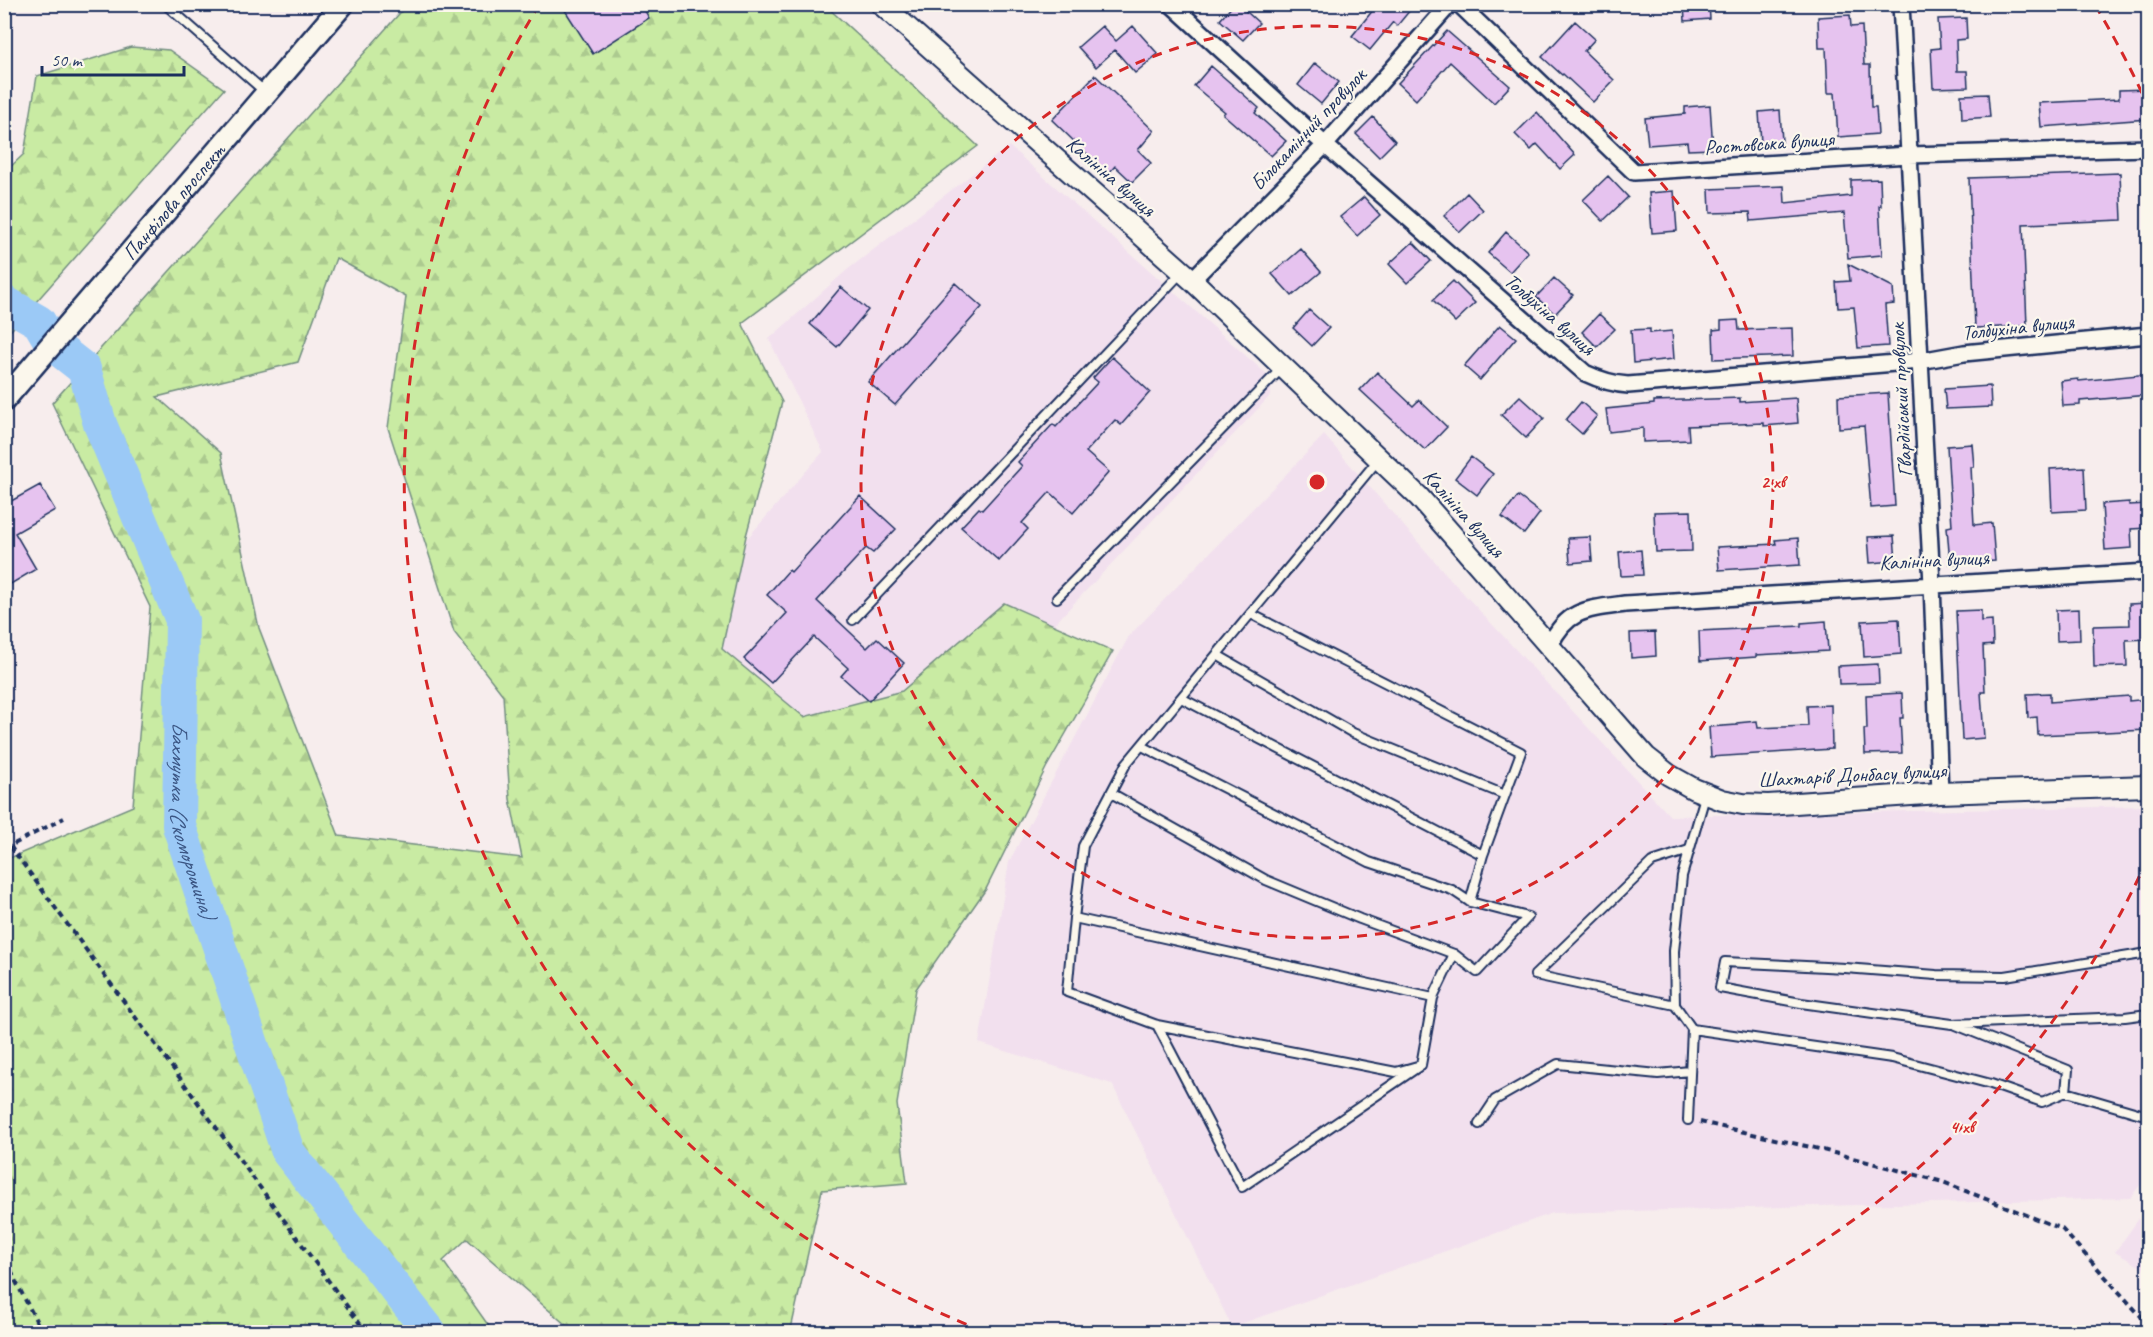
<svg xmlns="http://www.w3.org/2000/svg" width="2153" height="1337" font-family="Caveat,sans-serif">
<defs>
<pattern id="forest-firs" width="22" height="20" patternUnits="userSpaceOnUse" patternTransform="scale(1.5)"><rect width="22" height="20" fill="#c9eba3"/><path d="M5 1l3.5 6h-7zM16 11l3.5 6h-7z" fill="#acca8f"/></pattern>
</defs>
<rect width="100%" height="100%" fill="#f7eded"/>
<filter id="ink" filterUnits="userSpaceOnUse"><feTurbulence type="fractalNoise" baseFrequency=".0167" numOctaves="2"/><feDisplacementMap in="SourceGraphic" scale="12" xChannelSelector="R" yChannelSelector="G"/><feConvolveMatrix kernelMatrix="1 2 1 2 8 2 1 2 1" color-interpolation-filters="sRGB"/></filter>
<g filter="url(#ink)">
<path fill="#f2e0ee" d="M1009 146 1271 378V395L887 801 680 615 823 452 769 339 847 270Z
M1324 435 1453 582 1670 816 2148 806V1175L2130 1198 1553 1213 1232 1327 1112 1084 979 1043 1009 862 1129 636Z
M2148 1206V1271L2115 1252Z"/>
<path fill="url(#forest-firs)" stroke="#728d80" stroke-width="1.5" fill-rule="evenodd" d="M407 5H825L978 146 742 323 782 402 746 536 722 649 804 717 902 691 1004 603 1113 651 1046 768 986 889 916 989 897 1104 907 1183 822 1190 791 1329 794 1332H574L467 1239 443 1261 493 1332H5V860L133 806 150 607 52 403ZM336 258 406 297 388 428 454 632 503 695 510 799 522 858 339 836 259 628 221 453 157 397 298 362Z
M131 47 169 50 224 89 5 337V172L24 154 37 76Z"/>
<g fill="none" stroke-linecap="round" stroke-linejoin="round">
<path stroke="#9bc9f6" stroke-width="34" id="s1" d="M4 302 39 322 52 344 84 369 100 424 182 620 179 826 288 1152 430 1332"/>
</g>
<path fill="#e6c3ef" stroke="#1b2f5e" stroke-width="1.5" d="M561 4H641L649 18 593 54Z
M1234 4H1238L1259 23 1243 40 1220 20Z
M1378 4H1415L1397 26 1393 22 1370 50 1352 36Z
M1684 4H1709L1710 19 1685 21Z
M1850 15 1851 27 1862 26 1864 65H1870L1871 107H1876L1878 134 1838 137 1835 93H1828L1826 48H1819L1818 17Z
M1966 18 1967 39 1956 40 1957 71H1967L1968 87 1933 88 1931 49 1940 48 1938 19Z
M1575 21 1595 39 1584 51 1614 80 1593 102 1563 74 1562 75 1542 57Z
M1102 26 1116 41 1133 26 1158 54 1135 73 1115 50 1096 67 1078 47Z
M1447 31 1510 86 1494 103 1450 62 1416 100 1398 83Z
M1315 63 1339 82 1321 104 1298 85Z
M1211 66 1259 108 1255 113 1286 141 1271 156 1223 114 1225 112 1194 86Z
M1095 75 1154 131 1138 150 1151 163 1132 182 1115 166 1108 174 1052 120Z
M2148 89V119L2041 127 2039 103 2119 99V90Z
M1988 94 1990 117 1962 119 1961 95Z
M1710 105 1713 149 1688 150 1687 142 1648 145 1645 118 1685 114V107Z
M1780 110 1782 142 1761 143 1759 112Z
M1537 112 1575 155 1560 169 1537 144 1531 150 1515 134Z
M1373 117 1395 141 1379 157 1356 134Z
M2120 173 2122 220 2023 224 2027 326 1975 328 1969 178Z
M1608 176 1628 197 1603 221 1583 200Z
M1880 179 1881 206H1879L1882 255 1848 258 1844 213 1751 221 1750 212 1710 213 1709 189 1784 186 1785 203 1851 196V180Z
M1674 191 1677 231 1652 233 1649 193Z
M1467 193 1483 210 1460 232 1444 216Z
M1364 197 1380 215 1357 236 1340 217Z
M1506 232 1528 252 1510 272 1488 253Z
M1413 242 1431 261 1407 283 1389 264Z
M1301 249 1321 272 1292 296 1272 274Z
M1848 264 1893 287 1894 304 1885 305 1888 346 1858 348 1854 307 1838 308 1836 282 1850 281Z
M1554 278 1573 295 1555 314 1536 297Z
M1453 281 1475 303 1455 322 1433 300Z
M955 283 982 307 895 405 868 382Z
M841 287 868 310 837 347 810 324Z
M1309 310 1329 328 1312 346 1293 328Z
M1599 314 1615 329 1597 347 1582 332Z
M1738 320 1739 330 1792 328 1793 356 1714 359 1713 330 1721 329V321Z
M1500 325 1516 338 1480 380 1464 366Z
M1650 329V333L1672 331 1674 359 1633 363 1631 330Z
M1112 357 1150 392 1121 425 1115 420 1086 452 1109 472 1073 513 1050 492 1022 523 1028 529 999 561 961 527 979 508 982 510 1022 466 1018 462 1053 424 1056 427 1098 382 1093 378Z
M1377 372 1413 406 1419 400 1447 427 1425 450 1360 390Z
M2148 374V395L2080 401V405L2063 406 2061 381 2078 379 2079 381Z
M1990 386 1991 407 1946 409 1944 389Z
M1888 393 1895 506 1871 508 1864 426 1839 428 1838 396Z
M1520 396 1544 418 1526 438 1501 415Z
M1740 398V402L1796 398 1798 423 1764 426V423L1688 426 1689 440 1643 442V428L1609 432 1606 409 1654 404V401Z
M1581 402 1597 416 1582 434 1566 420Z
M1972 444 1974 467H1971L1974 525 1992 523 1995 561 1950 564 1947 527 1952 526 1947 446Z
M1471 457 1493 474 1477 495 1455 478Z
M2084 467 2086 510 2052 512 2050 469Z
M40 485 55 510 15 533 36 569 9 585 4 577V505Z
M860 496 896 529 873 553 866 548 817 601 867 648 877 638 904 663 869 701 841 676 848 668 814 637 771 683 744 659 787 613 767 595 789 570 791 572Z
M1518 496 1540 513 1524 534 1502 517Z
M2129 502V505L2148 504V528L2131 529 2132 548 2105 550 2102 504Z
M1691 511 1692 551 1656 552 1654 512Z
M1894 536 1896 561 1870 563 1868 537Z
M1590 537 1592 561 1570 563 1568 538Z
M1798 538 1800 565 1719 570 1717 547 1776 544 1775 540Z
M1641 550 1643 575 1621 576 1619 552Z
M2148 603V639L2126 640 2127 666 2094 667 2093 626 2130 625 2129 604Z
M2079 609 2080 640 2057 641 2056 610Z
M1981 610V621L1992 620 1993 645 1983 646 1985 692H1981L1984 738 1962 740 1956 611Z
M1899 619 1901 654 1864 657 1862 621Z
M1826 621 1828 651 1756 655V657L1700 661 1699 631 1801 626V623Z
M1655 632 1656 656 1631 658 1630 633Z
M1878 664 1879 683 1839 684 1838 666Z
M1902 693 1903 718H1900L1902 753 1865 754 1864 729H1867L1866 695Z
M2050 693V702L2129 696V701L2148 699V730L2038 735 2037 717 2028 718 2027 694Z
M1831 705 1832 749 1711 757 1709 727 1737 725V723L1757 721 1758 728 1808 726 1807 706Z"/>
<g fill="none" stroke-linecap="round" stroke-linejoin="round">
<defs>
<path id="service" d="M165 4 265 92
M1057 598 1282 368
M1251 614 1521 752 1505 795
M853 620 1181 273
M1217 655 1353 733 1505 795 1483 855
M1142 746 1369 862 1452 890 1470 902 1483 855 1181 698
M1111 793 1266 880 1360 919 1454 954 1433 998
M1074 918 1433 998 1421 1065 1418 1066
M2148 953 2005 976 1936 975 1845 968 1725 962 1720 988 1801 1003 1952 1024 2125 1017 2148 1014
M1454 954 1477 972 1528 917 1470 902
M1535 975 1652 862 1689 850
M1535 975 1675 1005
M1157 1025 1242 1187 1421 1065 1396 1072 1157 1025 1067 992 1074 918 1083 846 1126 764 1378 460
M1956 1025 2068 1070 2066 1092 2141 1114
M1692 1029 1675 1005 1674 951 1682 876 1706 793
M1688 1120 1692 1029 1892 1058 1991 1084 2042 1102 2066 1092
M1479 1124 1495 1100 1558 1064 1658 1074 1690 1071"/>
<path id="minor" d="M1171 4 1325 145 1585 373C1600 380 1612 384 1628 385L1920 361 1964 353 2148 335
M1459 4 1634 172 1909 155 2148 148
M1901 4 1932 584 1940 793
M1192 280 1325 145 1450 4
M1550 645C1567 609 1588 609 1625 604L2148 572"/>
<path id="tertiary" d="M881 4 1192 280 1419 497 1646 757 1669 775 1694 789 1722 800 1743 804 1768 805 1940 793 2148 786"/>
<g id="secondary">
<path id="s2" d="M4 400 343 4"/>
</g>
</defs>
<use href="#service" stroke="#1b2f5e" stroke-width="12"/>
<use href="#minor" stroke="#1b2f5e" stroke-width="20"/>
<use href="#tertiary" stroke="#1b2f5e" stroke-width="24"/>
<use href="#secondary" stroke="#1b2f5e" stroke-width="26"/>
<path stroke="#1b2f5e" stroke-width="4" stroke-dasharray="6 4.5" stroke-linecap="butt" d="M10 846 366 1332
M4 847 10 846 64 818
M1700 1122 1819 1149 1943 1182 2062 1229 2148 1324
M4 1251 14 1278 42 1332"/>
<use href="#service" stroke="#fbf7ec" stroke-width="8"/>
<use href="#minor" stroke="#fbf7ec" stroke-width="15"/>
<use href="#tertiary" stroke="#fbf7ec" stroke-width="20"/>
<use href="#secondary" stroke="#fbf7ec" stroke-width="21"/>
</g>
</g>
<g fill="none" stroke="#d62828" stroke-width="3" stroke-dasharray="10 8">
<circle cx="1317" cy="482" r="456"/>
<path d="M2147 860A912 912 0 0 1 1651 1331M983 1331A912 912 0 0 1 539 5M2095 5A912 912 0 0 1 2147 104"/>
</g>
<g text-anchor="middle" stroke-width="4.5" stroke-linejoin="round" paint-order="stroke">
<g font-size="21" fill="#1b2f5e" stroke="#fbf7ec">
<text transform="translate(1308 129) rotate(-47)" y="7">Білокамінний провулок</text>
<text transform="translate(1769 143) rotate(-4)" y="7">Ростовська вулиця</text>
<text transform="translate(1111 176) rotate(41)" y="7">Калініна вулиця</text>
<text dy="7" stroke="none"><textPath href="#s2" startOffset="261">Панфілова проспект</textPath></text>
<text transform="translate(1550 314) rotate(41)" y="7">Толбухіна вулиця</text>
<text transform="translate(2018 327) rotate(-6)" y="7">Толбухіна вулиця</text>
<text transform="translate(1901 400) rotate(-93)" y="7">Гвардійський провулок</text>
<text transform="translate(1464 513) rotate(48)" y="7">Калініна вулиця</text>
<text transform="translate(1934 560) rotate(-3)" y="7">Калініна вулиця</text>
<text transform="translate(1852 775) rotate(-3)" y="7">Шахтарів Донбасу вулиця</text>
</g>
<g font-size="22" font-style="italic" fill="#3b5684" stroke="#fbf7ec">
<text dy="8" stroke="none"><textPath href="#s1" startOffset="578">Бахмутка (Скоморошина)</textPath></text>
</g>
</g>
<circle cx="1317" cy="482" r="9" fill="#d62828" stroke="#fbf7ec" stroke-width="3"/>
<g font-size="18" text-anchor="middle" font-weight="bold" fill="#d62828" stroke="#fbf7ec" stroke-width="4.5" stroke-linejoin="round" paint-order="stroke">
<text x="1773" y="488">2 хв</text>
<text x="1962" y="1133">4 хв</text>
</g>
<rect width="2153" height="1337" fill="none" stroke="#fbf7ec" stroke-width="24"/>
<rect x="12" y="12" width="2129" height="1313" fill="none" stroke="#1b2f5e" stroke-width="2" filter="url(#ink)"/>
<path d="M42 66v9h142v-9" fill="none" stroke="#1b2f5e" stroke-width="3"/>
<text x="51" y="66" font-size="18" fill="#1b2f5e" stroke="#fbf7ec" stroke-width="4.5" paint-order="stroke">50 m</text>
</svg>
